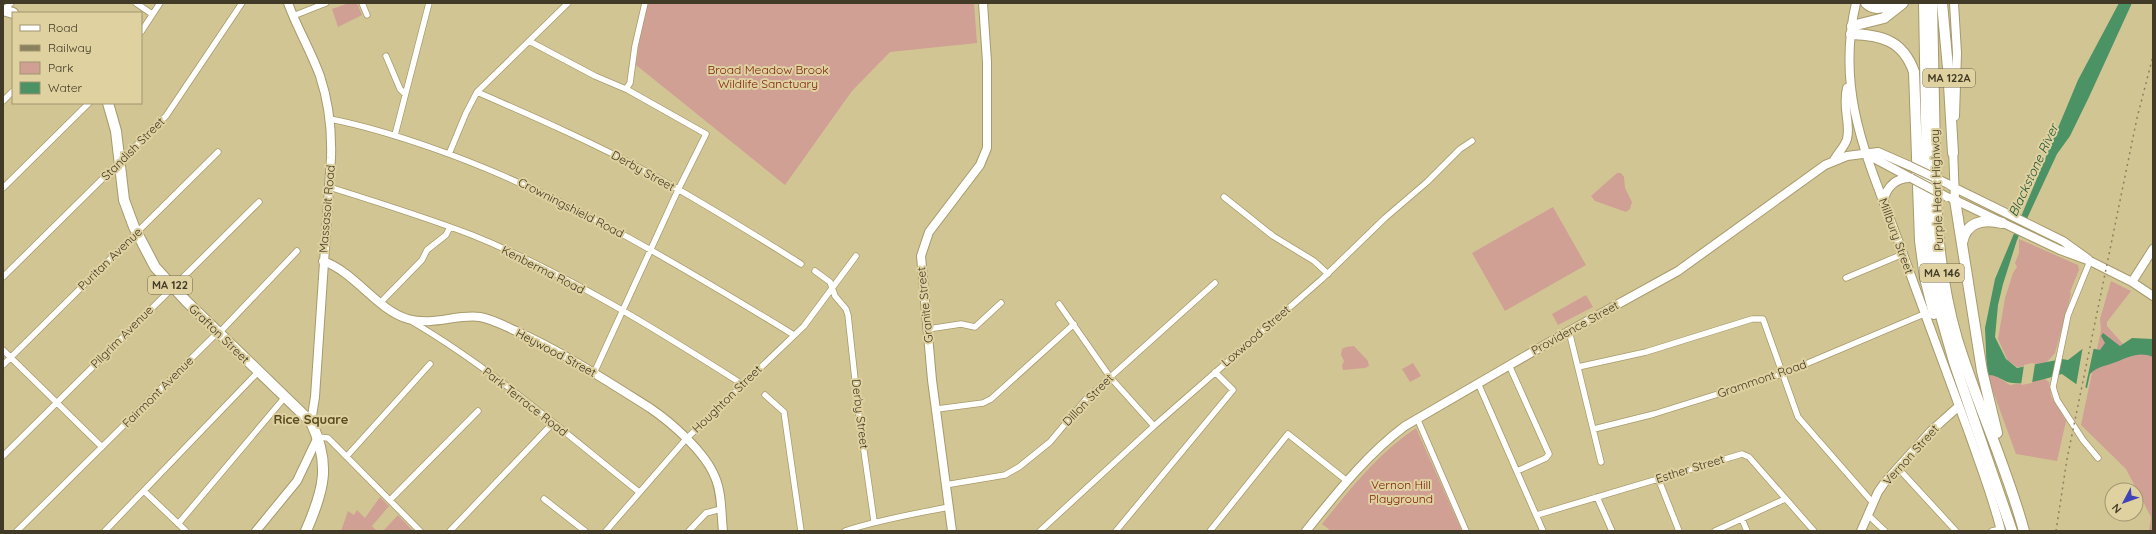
<svg xmlns="http://www.w3.org/2000/svg" width="2156" height="534" font-family="Quicksand,sans-serif">
<rect width="100%" height="100%" fill="#d2c594"/>
<path fill="#d0a094" d="M349 3H357L362 15 338 27 332 9Z
M645 3H974L977 43 890 52 852 91 785 185 636 65Z
M1617 173H1621L1624 177 1625 188 1632 202 1630 209 1626 212 1595 201 1591 196Z
M1553 207 1586 265 1505 311 1472 253Z
M2019 239 2078 265 2079 270 2070 292 2071 294 2055 353 2045 364 2017 367 2008 361 1998 339 2005 298 2013 273 2017 267 2015 263 2019 253Z
M2111 281 2131 291 2107 322V326L2123 344 2153 346V531H2149L2151 517 2126 469 2081 425 2101 330 2100 319Z
M1586 295 1593 307 1558 325 1552 314Z
M1354 346 1368 361 1369 366 1365 368 1343 370 1342 366 1344 361 1341 355 1342 349 1346 347Z
M1413 363 1421 376 1410 382 1402 369Z
M1993 374 2010 385 2045 379 2049 382 2051 396 2066 421 2057 461 2016 454 1987 375Z
M1416 428 1462 531H1331L1322 524C1350 489 1378 453 1416 428Z
M380 497 389 506 372 526 377 531H341L348 511 354 515 357 510 365 518Z
M398 515 413 531H383Z"/>
<path fill="#4b9265" d="M2119 3H2132L2089 97 2070 136 2057 154 2031 210 2017 240 2003 284 1998 305 1995 337 2006 359 2017 368 2062 359 2068 360 2085 347 2100 350 2105 343 2101 336 2103 333 2120 346 2132 338 2153 339V357C2139 351 2129 357 2116 362 2106 366 2098 366 2090 374L2087 388 2076 384 2062 374C2047 378 2028 385 2013 383 2002 382 1998 374 1987 375L1985 328 1995 279 2078 80Z"/>
<path fill="#d2c594" d="M2083 346 2094 347 2085 389 2076 386Z
M2032 363 2035 364 2032 383 2021 385 2024 365Z"/>
<g fill="none" stroke-linecap="round" stroke-linejoin="round">
<defs>
<path id="street" d="M136 3 152 14
M362 3 367 15
M3 11 11 3
M293 16 326 3
M141 32 160 3
M529 41 595 76 628 90 706 134 678 190 594 373
M386 56 400 89 405 94
M626 89 630 83 635 46 645 3
M477 92C537 118 596 144 653 175 703 203 752 233 801 264
M3 101 13 91
M330 119C366 126 401 137 435 149 563 194 679 265 794 335
M395 135 429 3
M449 154 466 113 477 92 568 3
M329 187C377 202 425 217 472 235 564 272 659 331 742 384
M3 188 89 103
M1224 197 1273 236 1314 261 1328 274
M2090 261 2068 315 2053 387 2057 400 2083 440 2098 458
M815 271 830 282 835 296 846 309 848 315 859 416 874 521
M3 277 166 116 242 3
M1846 278 1903 254
M381 302 422 260 427 250 446 235 450 227
M1059 304 1110 377 1154 426
M411 321C493 369 565 433 639 492
M928 329 961 324 975 327 1001 303
M1569 331 1601 462
M3 350 102 447
M3 365 218 152
M1509 365 1549 454 1546 458 1517 471
M1578 367 1646 352 1752 319H1763L1798 417 1873 503
M1478 383 1543 531
M765 395 784 412 801 531
M937 409 983 403 991 399 1074 324
M1417 418 1466 531
M1594 429 1654 414 1782 374 1924 314
M318 437 328 438 337 447 420 531
M3 456 259 202
M347 456 430 364
M1898 468 1956 531
M1658 478 1679 531
M945 485 1005 475 1019 467 1050 442 1086 399 1215 283
M145 492 186 531
M1597 497 1612 531
M544 499 585 531
M390 500 478 411
M1537 515 1742 454 1749 457 1814 531
M1868 515 1885 531
M1742 519 1747 531
M178 524 285 397
M17 531 213 337 219 333 297 251
M105 531 259 371
M450 531 553 423
M606 531 686 439 804 326 856 256
M689 531 706 513 721 509
M845 531C878 520 914 514 949 507
M1040 531 1154 426 1322 279 1385 218 1427 182 1460 149 1472 141
M1116 531 1233 390 1215 372
M1210 531 1288 434 1347 481
M1715 531 1785 499
M1992 531 2001 529"/>
<path id="secondary" d="M288 3C297 28 311 51 320 76 329 103 332 129 331 158L315 397 311 422
M1856 3C1834 97 1871 165 1902 251 1924 312 1947 373 1969 433 1980 465 1993 498 2001 531
M1954 3 1957 53 1955 116
M1953 148 1955 200
M1866 154 1911 178
M1834 160C1838 153 1845 146 1847 139 1851 123 1842 108 1847 88
M1951 186 2063 241 2088 259
M1951 198 2060 250 2090 261 2132 282 2153 296
M1883 201C1887 187 1895 178 1910 178
M323 261C355 272 377 310 408 319 433 326 456 314 480 317 492 319 505 326 516 331 563 352 607 381 650 408 672 423 705 452 715 477 722 493 721 513 723 531
M2132 282 2153 249
M256 531 297 481 318 437
M952 531 932 380 921 256 929 232 980 165 987 148V62L983 3
M1306 531C1336 494 1366 455 1405 426L1553 340 1678 271 1825 165 1847 156 1878 152 1910 166
M1861 531 1878 492 1885 482 1931 431 1959 406"/>
<path id="highway" d="M1866 3C1874 11 1884 8 1893 3
M1924 3 1928 228 1933 274 1941 316 1954 362 2012 531
M1932 3 1936 201C1938 248 1944 294 1957 339 1977 404 2006 465 2024 531
M1942 3 1948 68 1953 153
M3 10 13 13
M1852 26 1884 18 1903 3
M1851 34C1881 35 1903 40 1914 72L1920 241 1925 278 1934 314
M108 103 116 131 124 200 134 227 155 267 186 301 311 422C331 464 324 490 306 531
M1955 200 1982 371 1997 433
M1962 243C1966 221 1984 219 2002 223"/>
</defs>
<use href="#street" stroke="#a79a6b" stroke-width="7"/>
<use href="#secondary" stroke="#a79a6b" stroke-width="10"/>
<use href="#highway" stroke="#a79a6b" stroke-width="12"/>
<use href="#street" stroke="#fff" stroke-width="5.5"/>
<use href="#secondary" stroke="#fff" stroke-width="8"/>
<use href="#highway" stroke="#fff" stroke-width="10"/>
<path stroke="#8b815e" stroke-width="1.5" stroke-dasharray="2 4" stroke-linecap="butt" d="M2056 531 2067 459 2137 118 2153 56"/>
<defs>
<path id="secondary-bridge" d="M1910 166 1948 184
M1911 178 1947 197"/>
</defs>
<use href="#secondary-bridge" stroke="#a79a6b" stroke-width="10" stroke-linecap="butt"/>
<use href="#secondary-bridge" stroke="#fff" stroke-width="8"/>
</g>
<g text-anchor="middle" stroke-width="4" stroke-linejoin="round" paint-order="stroke">
<g fill="#dfd1a0" stroke="#70674b" stroke-width="1">
<rect x="1923" y="69" width="52" height="18" rx="3"/>
<rect x="1920" y="264" width="44" height="18" rx="3"/>
<rect x="148" y="276" width="44" height="18" rx="3"/>
</g>
<g font-size="11" font-weight="bold" fill="#403a26">
<text x="1949" y="82">MA 122A</text>
<text x="1942" y="277">MA 146</text>
<text x="170" y="289">MA 122</text>
</g>
<g font-size="12" fill="#7b200a" stroke="#dfd1a0">
<text x="768" y="74">Broad Meadow Brook<tspan x="768" dy="14">Wildlife Sanctuary</tspan></text>
<text x="1401" y="489">Vernon Hill<tspan x="1401" dy="14">Playground</tspan></text>
</g>
<g font-size="12" fill="#403a26" stroke="#dfd1a0">
<text transform="translate(133 149) rotate(-45)" y="4">Standish Street</text>
<text transform="translate(643 171) rotate(29)" y="4">Derby Street</text>
<text transform="translate(1937 190) rotate(-92)" y="4">Purple Heart Highway</text>
<text transform="translate(571 208) rotate(27)" y="4">Crowningshield Road</text>
<text transform="translate(327 209) rotate(-85)" y="4">Massasoit Road</text>
<text transform="translate(1896 236) rotate(70)" y="4">Millbury Street</text>
<text transform="translate(110 259) rotate(-44)" y="4">Puritan Avenue</text>
<text transform="translate(543 270) rotate(27)" y="4">Kenberma Road</text>
<text transform="translate(925 305) rotate(-96)" y="4">Granite Street</text>
<text transform="translate(1575 328) rotate(-29)" y="4">Providence Street</text>
<text transform="translate(219 334) rotate(44)" y="4">Grafton Street</text>
<text transform="translate(1256 336) rotate(-41)" y="4">Loxwood Street</text>
<text transform="translate(122 337) rotate(-45)" y="4">Pilgrim Avenue</text>
<text transform="translate(556 353) rotate(28)" y="4">Heywood Street</text>
<text transform="translate(1762 379) rotate(-19)" y="4">Grammont Road</text>
<text transform="translate(158 392) rotate(-45)" y="4">Fairmont Avenue</text>
<text transform="translate(727 399) rotate(-44)" y="4">Houghton Street</text>
<text transform="translate(1088 400) rotate(-46)" y="4">Dillon Street</text>
<text transform="translate(525 402) rotate(38)" y="4">Park Terrace Road</text>
<text transform="translate(860 414) rotate(83)" y="4">Derby Street</text>
<text transform="translate(1911 455) rotate(-48)" y="4">Vernon Street</text>
<text transform="translate(1690 469) rotate(-17)" y="4">Esther Street</text>
</g>
<g font-size="13" font-style="italic" fill="#1e5333" stroke="#dfd1a0">
<text transform="translate(2033 170) rotate(-65)" y="5">Blackstone River</text>
</g>
<g font-size="13" font-weight="bold" fill="#584c1e" stroke="#dfd1a0">
<text x="311" y="424">Rice Square</text>
</g>
</g>
<rect width="2156" height="534" fill="none" stroke="#403a26" stroke-width="8"/>
<rect x="12" y="12" width="130" height="92" fill="#dfd1a0" stroke="#9f956f"/>
<rect x="20" y="25" width="20" height="6" fill="#ffffff" stroke="#9f956f"/>
<text x="48" y="32" font-size="12" fill="#403a26">Road</text>
<rect x="20" y="45" width="20" height="6" fill="#8b815e" stroke="#9f956f"/>
<text x="48" y="52" font-size="12" fill="#403a26">Railway</text>
<rect x="20" y="62" width="20" height="12" fill="#d0a094" stroke="#9f956f"/>
<text x="48" y="72" font-size="12" fill="#403a26">Park</text>
<rect x="20" y="82" width="20" height="12" fill="#4b9265" stroke="#9f956f"/>
<text x="48" y="92" font-size="12" fill="#403a26">Water</text>
<g transform="translate(2124 502) rotate(229)"><circle r="19" fill="#dfd1a0" stroke="#9f956f"/>
<path d="M0-3L7 15L0 10L-7 15Z" fill="#3e44b8"/>
<text y="-6" font-size="11" font-weight="bold" text-anchor="middle" fill="#403a26">N</text>
</g>
</svg>
